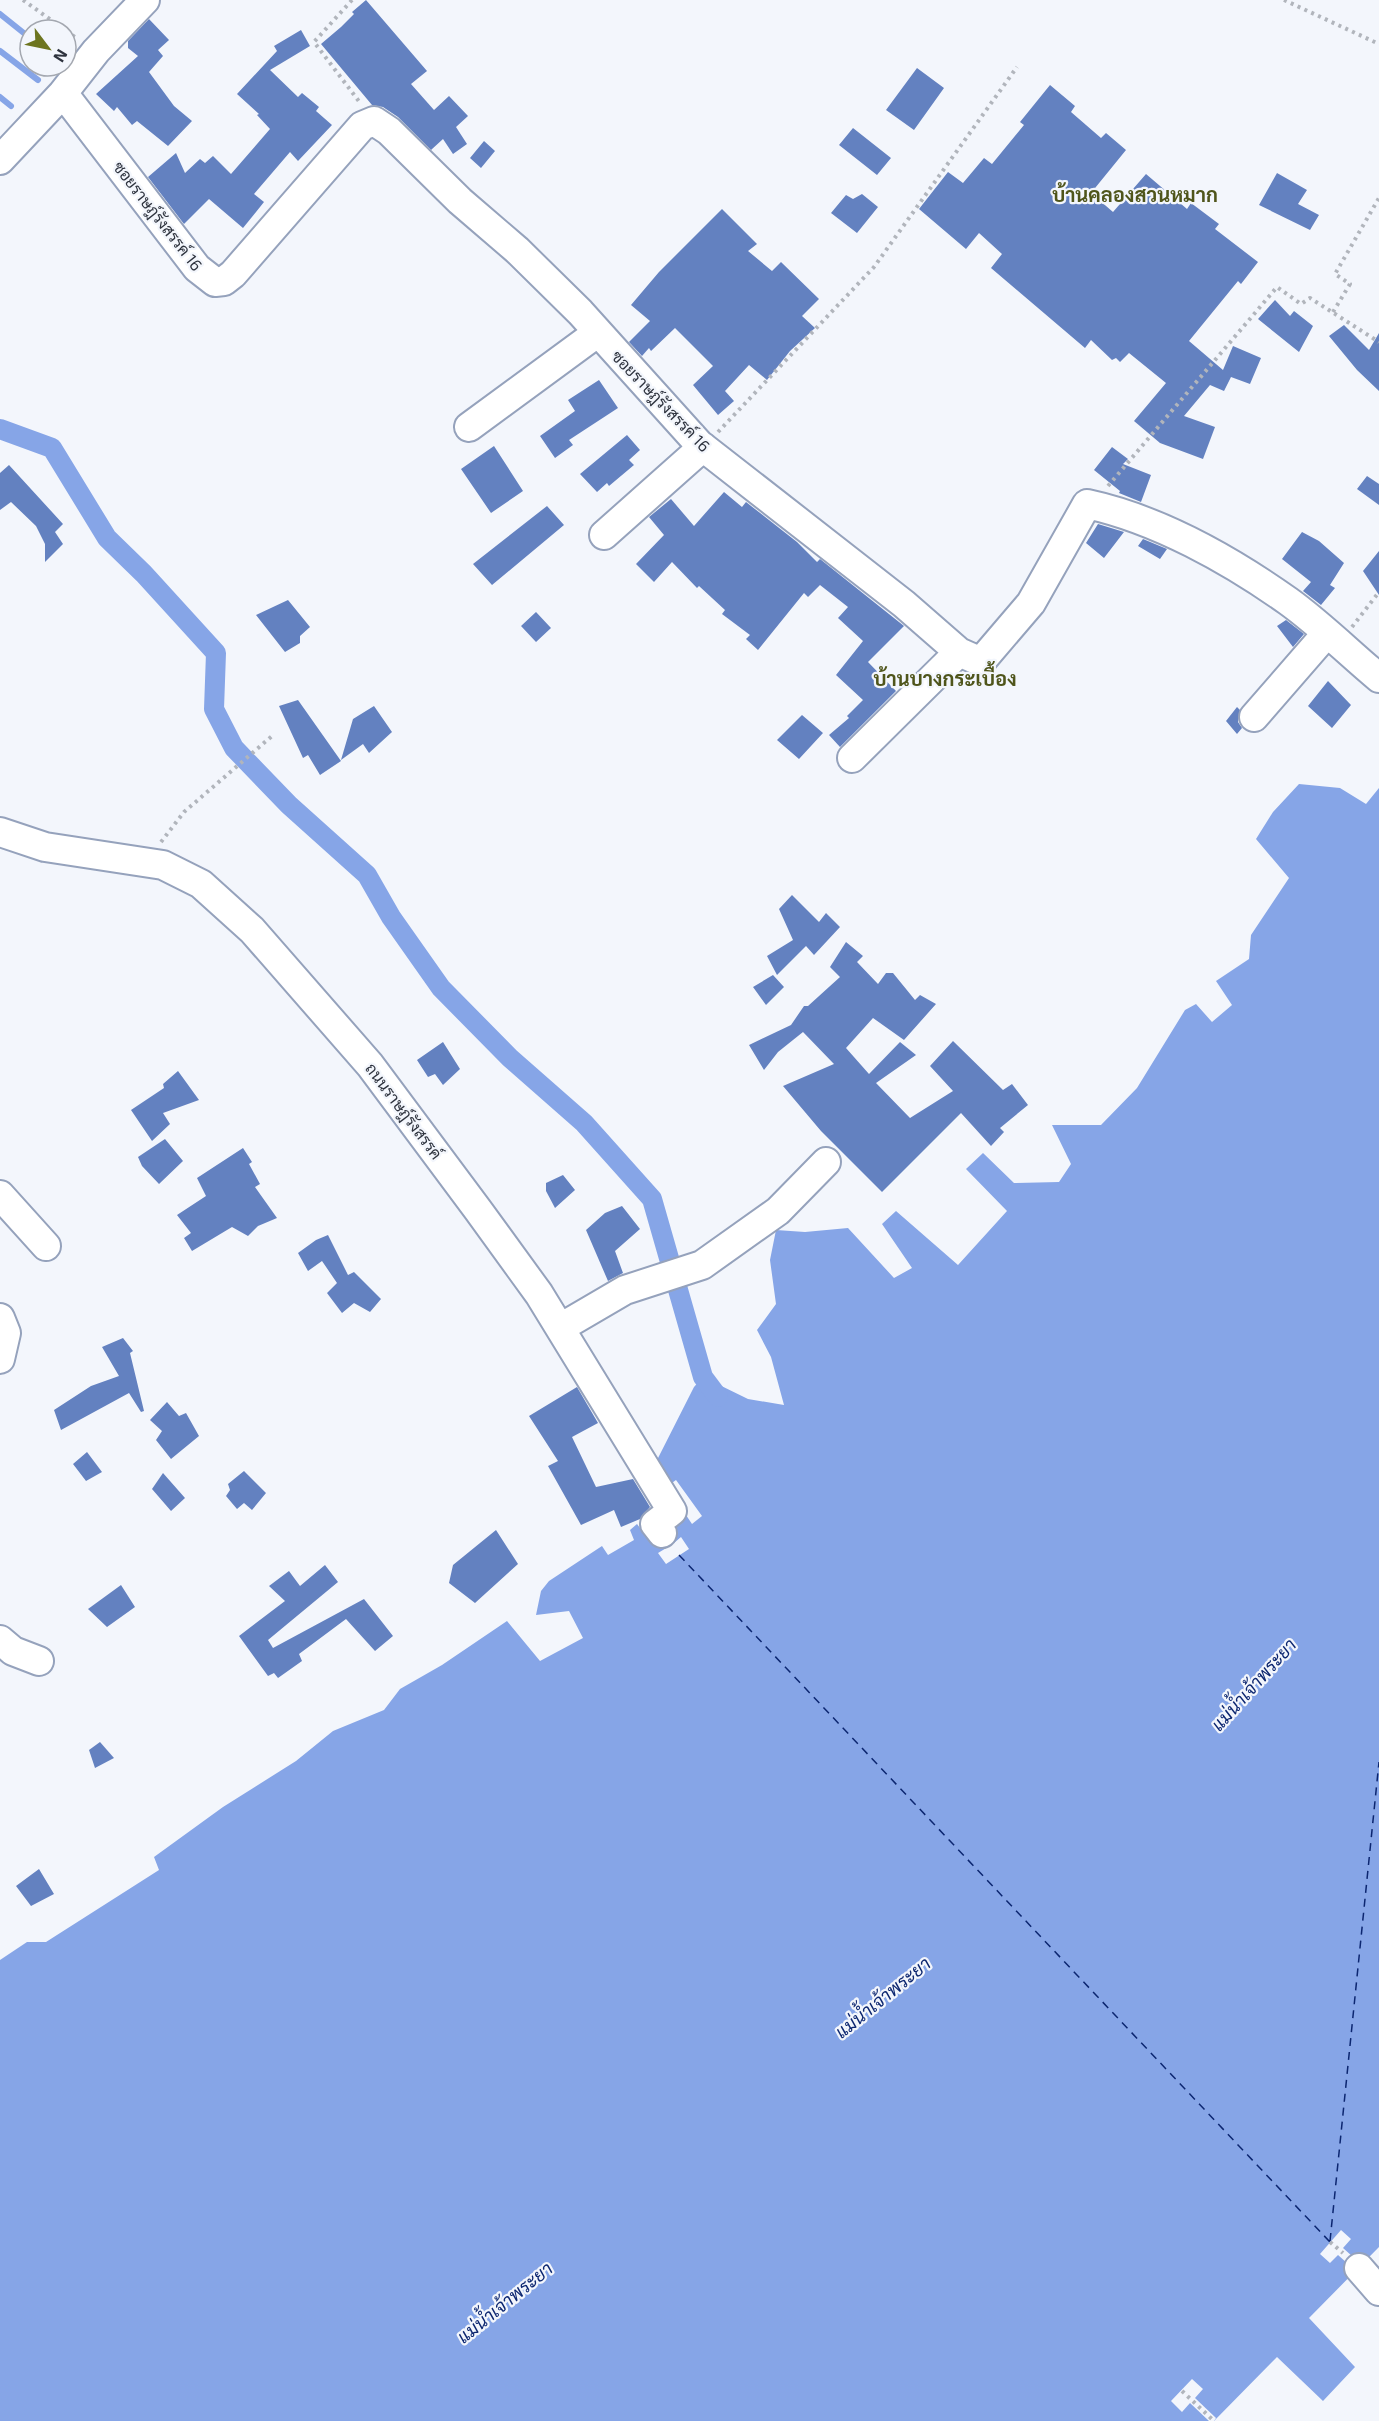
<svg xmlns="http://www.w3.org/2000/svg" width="1379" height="2421" font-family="'Exo 2',Sarabun,sans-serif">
<rect width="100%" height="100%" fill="#f3f6fc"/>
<path fill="#86a5e7" d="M1299 784 1340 788 1366 804 1379 788V2247L1309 2318 1355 2367 1323 2401 1277 2357 1214 2421H0V1960L27 1942H46L159 1870 154 1857 223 1807 296 1761 333 1731 384 1710 400 1689 442 1665 507 1621 540 1661 583 1638 569 1611 536 1615 541 1591 549 1581 602 1546 608 1555 634 1540 630 1530 637 1524 650 1541 686 1515 692 1524 702 1516 676 1480 669 1485 655 1464 694 1387 703 1377 748 1399 784 1405 771 1357 757 1330 776 1304 770 1260 776 1230 805 1232 848 1228 894 1278 912 1268 882 1224 896 1211 958 1265 1007 1211 966 1169 983 1153 1014 1183 1059 1182 1071 1164 1052 1125H1101L1137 1088 1185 1010 1196 1004 1212 1022 1232 1005 1216 981 1249 959 1251 935 1289 878 1256 839 1273 812Z"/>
<path fill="#f3f6fc" d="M665 1531 674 1543 681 1537 689 1549 666 1564 658 1553 668 1547 659 1535Z
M1341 2230 1351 2239 1343 2248 1362 2265 1356 2271 1338 2255 1330 2263 1320 2254Z
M1192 2379 1203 2389 1195 2398 1216 2418 1214 2421H1209L1190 2403 1182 2412 1171 2401Z"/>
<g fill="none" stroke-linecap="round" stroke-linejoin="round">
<path stroke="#86a5e7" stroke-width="6" d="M0 14 30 38
M0 51 38 80
M0 97 11 106"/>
<path stroke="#86a5e7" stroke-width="20" d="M0 429 52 448 107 538 144 574 216 653 214 709 234 748 289 805 367 875 391 917 441 988 510 1058 584 1123 652 1199 703 1377 718 1397"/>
<path stroke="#0c2670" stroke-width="1.5" stroke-dasharray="8 6" stroke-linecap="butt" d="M679 1555 1330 2242
M1330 2241 1379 1762"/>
</g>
<path fill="#6381c0" d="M366 0 427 71 411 84 434 110 449 96 468 116 456 127 467 144 453 154 443 139 431 150 398 117 383 107 372 105 321 44 341 27 354 14 352 12Z
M149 19 169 40 158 50 163 56 149 72 174 106 192 121 168 146 137 121 132 125 117 107 114 111 96 94 138 56 128 48V41Z
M301 30 310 46 270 70 298 97 302 93 319 107 316 111 332 125 298 161 290 152 254 194 264 202 243 228 209 199 184 224 148 177 176 153 185 173 200 159 205 163 213 156 231 174 270 129 257 115 259 114 237 94 277 51 274 46Z
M917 68 944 88 914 130 886 110Z
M1050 85 1075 106 1071 112 1101 138 1106 133 1126 150 1091 193 1113 212 1146 174 1187 209 1191 203 1219 224 1215 229 1258 262 1241 284 1238 281 1189 341 1223 370 1233 346 1261 358 1250 384 1231 377 1224 391 1210 385 1184 416 1215 427 1203 459 1160 443 1134 421 1166 383 1129 353 1120 362 1116 358 1112 360 1091 340 1085 348 991 268 1002 254 979 233 966 249 919 209 948 172 963 183 984 158 992 164 1024 125 1020 122Z
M853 128 891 158 877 175 839 145Z
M484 141 495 151 481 168 470 158Z
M1277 173 1307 190 1298 204 1319 215 1310 230 1259 205Z
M862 194 878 207 857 233 831 213 846 195 853 199Z
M722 209 757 244 748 251 772 271 781 262 819 299 802 316 815 328 790 351 767 380 749 365 725 391 734 401 718 415 693 385 713 366 675 328 651 351 649 348 642 356 629 342 650 321 631 305 659 272Z
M1275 300 1290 316 1294 311 1313 326 1299 352 1258 319Z
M1344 325 1369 350 1379 333V391L1357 370 1329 336Z
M599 380 618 408 569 440 573 445 555 458 540 436 575 411 568 400Z
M627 435 640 450 629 460 634 465 609 486 607 483 597 492 580 474Z
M494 446 523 491 491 513 461 469Z
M1112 447 1128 459 1123 464 1151 475 1141 502 1119 493 1120 491 1094 470Z
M9 465 63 524 55 532 63 544 45 562V544L36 526 11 502 0 510V473Z
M1367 476 1379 484V505L1357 489Z
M724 492 742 507 746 502 797 542 817 562 820 559 904 626 868 662 896 691 840 747 829 735 849 718 847 716 863 700 836 675 863 641 838 618 848 607 820 585 808 597 804 593 758 650 746 639 750 635 722 614 725 610 699 586 697 588 672 562 654 582 636 564 664 535 649 517 671 499 694 526Z
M547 506 564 525 492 585 473 564Z
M1098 524 1124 532 1104 558 1086 543Z
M1302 532 1319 541 1344 563 1330 585 1335 588 1321 605 1303 591 1311 582 1282 559Z
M1143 539 1167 549 1160 559 1138 546Z
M1379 551V595L1363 571Z
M288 600 310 627 300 636V643L285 652 256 615Z
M536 612 551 628 536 642 521 626Z
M1286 620 1304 634 1293 647 1277 626Z
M1328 681 1351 705 1332 728 1308 706Z
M298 700 341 761 320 775 308 755 303 758 279 706Z
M374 706 392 732 369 753 363 744 341 760 353 719Z
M1237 707 1240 710 1238 722 1242 728 1237 734 1226 721Z
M802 715 823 733 799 759 777 740Z
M792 895 819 922 826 913 840 927 814 955 806 946 777 975 767 956 793 940 779 909Z
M846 942 863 956 857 962 878 984 886 973H893L915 1000 920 995 936 1004 904 1040 873 1018 846 1048 869 1074 900 1042 916 1055 876 1083 910 1118 953 1091 930 1066 953 1041 1003 1090 1012 1084 1028 1105 1000 1128 1004 1132 991 1146 961 1113 882 1192 821 1131 783 1086 834 1064 803 1032 778 1052 764 1070 749 1045 791 1025 804 1006H808L840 977 830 967Z
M773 975 784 987 766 1005 753 987Z
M443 1042 460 1069 443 1085 435 1074 428 1077 417 1060Z
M178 1071 199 1100 163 1113 170 1124 152 1141 131 1110 164 1088 163 1084Z
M165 1139 183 1161 159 1184 142 1166 138 1157Z
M243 1148 252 1162 249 1164 260 1184 255 1187 277 1218 258 1226 248 1236 232 1227 192 1251 184 1238 191 1233 177 1215 206 1196 197 1178Z
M563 1175 575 1190 555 1208 546 1191V1183Z
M622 1206 640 1229 615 1251 623 1273 608 1281 586 1230 605 1213Z
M328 1235 348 1275 354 1272 381 1299 370 1312 354 1303 342 1313 327 1293 337 1283 322 1261 308 1271 298 1253 316 1240Z
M123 1338 133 1351 130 1353 144 1411 141 1412 129 1393 61 1430 54 1410 91 1386 119 1376 102 1347Z
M577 1387 598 1423 572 1437 596 1487 633 1479 650 1507 640 1519 621 1527 614 1510 581 1525 548 1466 558 1461 529 1416Z
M167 1402 179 1416 186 1413 199 1436 171 1459 156 1440 162 1431 150 1420Z
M87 1452 102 1472 86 1481 73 1464Z
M244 1471 266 1493 252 1510 244 1503 237 1509 226 1496 230 1490 228 1484Z
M163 1473 185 1498 171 1511 152 1489Z
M496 1530 518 1564 475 1603 449 1583 453 1565Z
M325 1565 338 1582 268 1640 273 1648 364 1599 393 1636 375 1651 346 1619 299 1654 302 1661 278 1678 274 1673 268 1676 239 1636 285 1601 269 1586 289 1571 300 1586Z
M121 1585 135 1607 107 1627 88 1609Z
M100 1742 114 1758 95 1768 89 1750Z
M39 1869 54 1894 31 1906 16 1886Z"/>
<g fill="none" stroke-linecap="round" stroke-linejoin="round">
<defs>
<path id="minor" d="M63 93 96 51 145 0
M0 160 63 93 197 268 215 282 224 281 233 274 362 126 374 121 389 131 460 201 517 250 580 312 699 444 904 604 959 652 977 660 984 658 1031 603 1087 504C1157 519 1230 560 1288 601 1320 624 1349 653 1379 678
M469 427 597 333
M604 535 703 447
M1254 717 1327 633
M852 758 959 652
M0 832 45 847 163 865 201 884 252 930 370 1065 478 1210 539 1294 672 1511 655 1524 662 1533
M0 1195 46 1246
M0 1318 6 1333 0 1359
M560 1328 625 1290 702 1265 778 1211 826 1162
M0 1640 13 1651 39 1661
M1359 2268 1379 2291"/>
</defs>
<use href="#minor" stroke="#95a2bc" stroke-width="32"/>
<path stroke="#b1b5bc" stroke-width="4" stroke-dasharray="3 4.5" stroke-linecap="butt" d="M23 0 65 30
M352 0 314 42 361 104
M1284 0 1379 44
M66 31 78 39
M1333 312 1350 284 1335 274 1379 198
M718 432 874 267 1017 67
M1108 486 1277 287 1301 304 1310 298 1379 342
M1352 627 1379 592
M161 842 184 812 272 736
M1330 2242 1343 2253
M1182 2391 1214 2421"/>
<use href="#minor" stroke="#fff" stroke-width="28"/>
</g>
<g text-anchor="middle" stroke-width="4.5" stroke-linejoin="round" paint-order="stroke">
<g font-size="16" fill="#2e333e" stroke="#f3f6fc">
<text transform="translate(158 216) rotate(52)" y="6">ซอยราษฎ์รังสรรค์ 16</text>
<text transform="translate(661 401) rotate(46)" y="6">ซอยราษฎ์รังสรรค์ 16</text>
<text transform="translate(404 1111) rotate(53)" y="6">ถนนราษฎ์รังสรรค์</text>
</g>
<g font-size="18" font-style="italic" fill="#0c2670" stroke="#f3f6fc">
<text transform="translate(1254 1685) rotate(-48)" y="6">แม่น้ำเจ้าพระยา</text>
<text transform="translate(883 1998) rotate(-39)" y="6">แม่น้ำเจ้าพระยา</text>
<text transform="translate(505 2303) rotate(-39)" y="6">แม่น้ำเจ้าพระยา</text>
</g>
<g font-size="20" font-weight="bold" fill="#4f551b" stroke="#f3f6fc">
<text x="1135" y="202">บ้านคลองสวนหมาก</text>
<text x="945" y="686">บ้านบางกระเบื้อง</text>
</g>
</g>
<g transform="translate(48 48) rotate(122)"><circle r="28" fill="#f3f6fc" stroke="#a4a8b0" stroke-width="1.5"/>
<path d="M0-4.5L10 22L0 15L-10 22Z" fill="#6d751f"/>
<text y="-9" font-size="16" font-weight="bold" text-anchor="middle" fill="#2e333e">N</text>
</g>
</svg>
